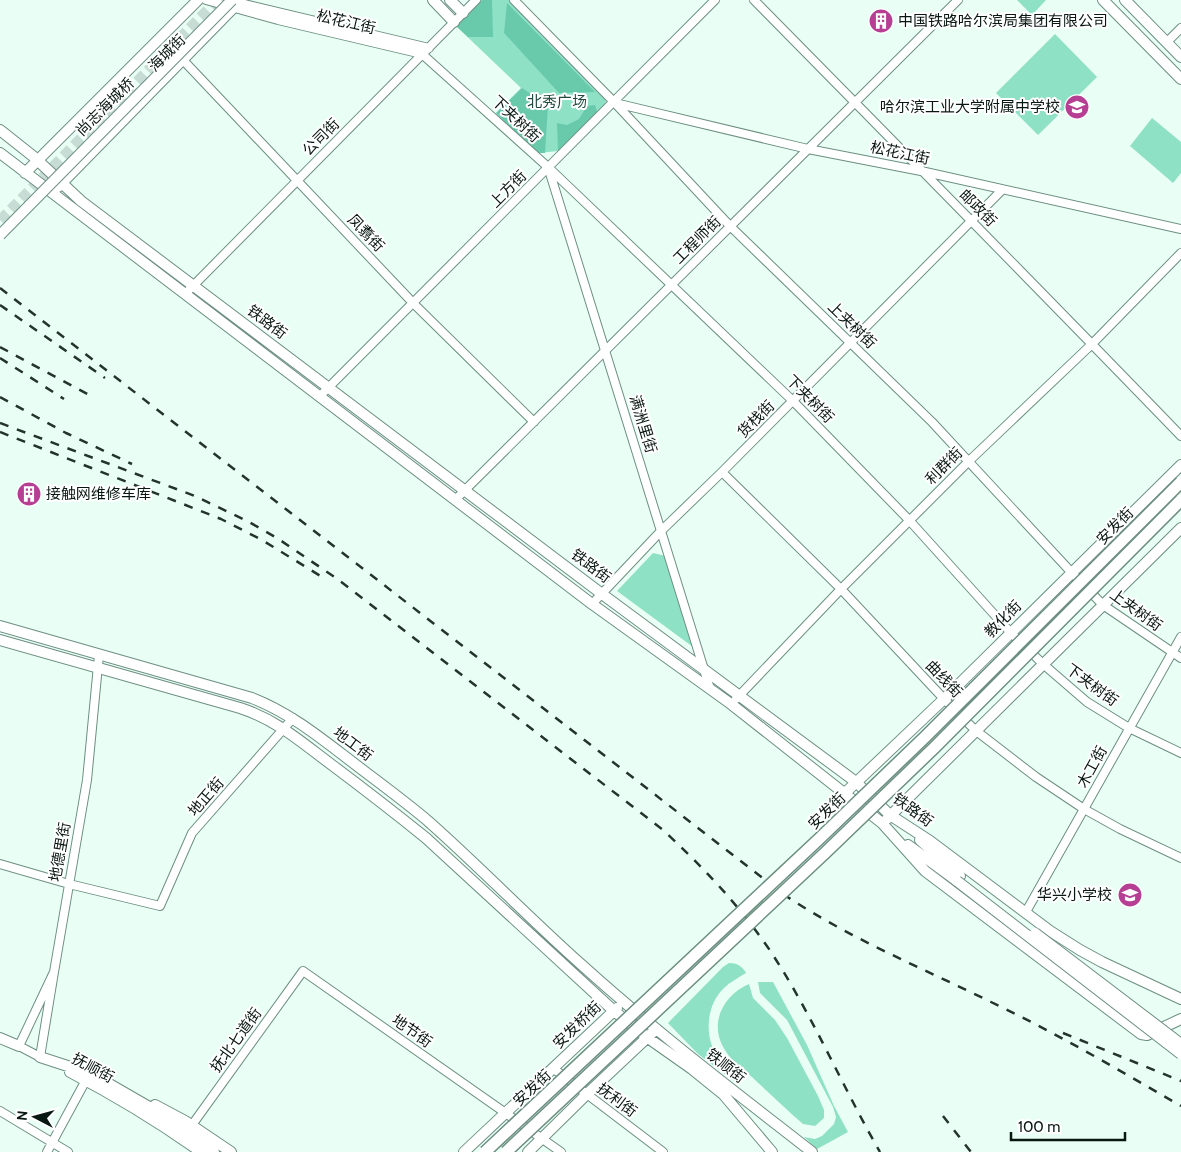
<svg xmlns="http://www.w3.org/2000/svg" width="1181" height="1152" font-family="Cabin,'Noto Sans SC',sans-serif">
<rect width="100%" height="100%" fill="#e9fff6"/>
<path fill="#8ee1c5" d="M482 0H509L606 99 605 108 566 146 558 151 538 153 496 113 521 88 456 26Z
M1017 0H1046L1032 15Z
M1055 34 1097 77 1038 135 996 93Z
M1152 118 1181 142V173L1173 183 1130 146Z
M653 553 666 556 693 647 617 591Z
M729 963C737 963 742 966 746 973 738 978 730 982 724 988 705 1006 704 1039 719 1059 725 1067 733 1074 740 1081L738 1084 698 1054 668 1023 723 967Z
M758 982H773L807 1045 834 1106 848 1132 817 1149 804 1137 815 1139 822 1136 834 1124 836 1117 833 1107 787 1020 760 993Z
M749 984 753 998 775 1020 787 1038 818 1096 824 1110V1118L815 1126 803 1124C786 1109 769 1093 752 1077 743 1069 731 1061 725 1050 708 1024 723 995 749 984Z"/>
<path fill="#68caab" d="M482 0H492L493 37H468L456 26Z
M507 3 595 92 559 93 504 33Z
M522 88 548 105 545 153H538L530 149 496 113Z
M595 105 598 115 566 146 558 151 557 123 567 125 579 119 587 106Z"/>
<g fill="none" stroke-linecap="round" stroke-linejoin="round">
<path stroke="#c7dcd4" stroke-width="10" stroke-dasharray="10 5" stroke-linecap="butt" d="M0 220 217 0"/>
<defs>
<path id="minor" d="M206 0 278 20 422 54 549 168 793 401 909 520 1011 633 1043 664 1087 702 1129 728 1181 753
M514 0 614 102 730 226 932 422 1072 573 1103 605 1181 658
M754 0C897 145 1040 290 1181 436
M236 2 429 48
M1167 42 1181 28
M182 59 414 304 534 422
M615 103 808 149 921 171 1181 229
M549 170 710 689
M185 294 476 0
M319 397 715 0
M722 472 841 589 944 699 975 730 1036 777 1084 809 1120 829 1181 858
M455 500 958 0
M592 604 661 531 722 472 1002 190
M736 699 841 589 969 461 1092 344 1181 253
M0 864 69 884 160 906 192 833 293 718
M1027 910 1181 637
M54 972 40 1057 19 1046 54 972 87 780 99 655
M554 1069 663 1152
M0 1111 68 1152
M192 1125 303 971 561 1152
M47 1152 86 1080"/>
<path id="major" d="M433 0 454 22
M450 0 463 13
M1103 0 1181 79
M1125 0 1181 57
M0 130 34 157 81 201 602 594 856 782 890 815 930 841 1050 931 1080 950 1102 962 1181 999
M0 153 592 604 731 704 882 823 925 871 1141 1034 1147 1035 1181 1019
M25 173 198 0
M58 187 241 0
M0 626 252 698C288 712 317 735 347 758 374 779 402 799 428 821 481 868 530 919 583 966 656 1032 734 1091 812 1152
M0 640 240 708C277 720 301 742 332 765 364 789 395 813 426 838L614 1011 648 1038 692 1069 723 1094 772 1152
M845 793 944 699 1181 465
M887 819 1181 528
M920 840 960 876
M908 845 957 881
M0 1038 19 1046
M40 1057 92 1074 151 1108 214 1152
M70 1072C116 1096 159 1122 201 1152
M155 1105 185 1121 231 1152
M464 1152 617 1008
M528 1152 587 1094 652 1033"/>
</defs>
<use href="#minor" stroke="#6d8f82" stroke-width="10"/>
<use href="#major" stroke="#6d8f82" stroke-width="12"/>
<use href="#minor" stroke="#fff" stroke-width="8"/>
<use href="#major" stroke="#fff" stroke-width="10"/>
<path stroke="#24332d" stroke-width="2.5" stroke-dasharray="9 9" stroke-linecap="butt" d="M0 288 786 896C851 939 922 968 991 1002 1056 1033 1119 1070 1181 1106
M0 305 105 378
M0 347 91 396
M0 358 64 399
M0 397 66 433 132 464
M0 423 195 496 249 522 277 538 336 578 663 830C703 867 740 906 771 952 813 1016 842 1086 880 1152
M0 432 221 519 262 540 327 580
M1063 1033 1181 1081
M943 1116 971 1152"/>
<defs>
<path id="major-bridge" d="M0 235 232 0
M957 881 1181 1054
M1035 933 1181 1044"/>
<path id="highway-bridge" d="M485 1152 819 839 925 737 1181 482
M506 1152 826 852 935 747 1181 500"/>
</defs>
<use href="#major-bridge" stroke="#6d8f82" stroke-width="12" stroke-linecap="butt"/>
<use href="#highway-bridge" stroke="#6d8f82" stroke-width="14" stroke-linecap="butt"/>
<use href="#major-bridge" stroke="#fff" stroke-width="10"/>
<use href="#highway-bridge" stroke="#fff" stroke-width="11"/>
</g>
<defs>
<symbol id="building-disc" viewBox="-11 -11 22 22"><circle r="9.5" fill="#b63e93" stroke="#fff"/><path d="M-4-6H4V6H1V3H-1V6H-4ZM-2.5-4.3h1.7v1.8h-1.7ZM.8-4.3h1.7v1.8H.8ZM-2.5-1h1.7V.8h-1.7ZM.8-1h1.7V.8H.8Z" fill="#fff"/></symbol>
<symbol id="school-disc" viewBox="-11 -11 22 22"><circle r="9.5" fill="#b63e93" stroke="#fff"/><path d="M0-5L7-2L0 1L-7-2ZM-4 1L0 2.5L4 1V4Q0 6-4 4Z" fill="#fff"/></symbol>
</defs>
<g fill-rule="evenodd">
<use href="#building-disc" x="867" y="7" width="28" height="28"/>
<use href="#school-disc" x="1063" y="93" width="28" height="28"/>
<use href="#building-disc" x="15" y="480" width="28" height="28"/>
<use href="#school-disc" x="1116" y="881" width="28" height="28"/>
</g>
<g text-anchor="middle" stroke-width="4" stroke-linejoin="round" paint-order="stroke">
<g font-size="15" fill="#091712" stroke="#fff" text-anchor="start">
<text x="898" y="26">中国铁路哈尔滨局集团有限公司</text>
<text x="1060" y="112" text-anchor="end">哈尔滨工业大学附属中学校</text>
<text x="46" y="499">接触网维修车库</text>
<text x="1112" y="900" text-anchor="end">华兴小学校</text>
</g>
<g font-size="15" fill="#091712" stroke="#fff">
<text transform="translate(346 22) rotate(13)" y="5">松花江街</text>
<text transform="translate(167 53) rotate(-45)" y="5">海城街</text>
<text transform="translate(105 107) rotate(-45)" y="5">尚志海城桥</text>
<text transform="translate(516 119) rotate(43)" y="5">下夹树街</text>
<text transform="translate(321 137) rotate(-45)" y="5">公司街</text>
<text transform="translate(900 153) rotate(12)" y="5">松花江街</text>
<text transform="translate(508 189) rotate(-45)" y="5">上方街</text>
<text transform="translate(978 208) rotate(45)" y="5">邮政街</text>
<text transform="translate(366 233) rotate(46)" y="5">凤翥街</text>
<text transform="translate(697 240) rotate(-45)" y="5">工程师街</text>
<text transform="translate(267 322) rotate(37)" y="5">铁路街</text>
<text transform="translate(852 325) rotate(44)" y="5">上夹树街</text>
<text transform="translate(810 399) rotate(45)" y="5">下夹树街</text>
<text transform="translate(756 419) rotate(-45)" y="5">货栈街</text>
<text transform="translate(643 424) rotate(73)" y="5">满洲里街</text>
<text transform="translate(944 466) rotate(-45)" y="5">利群街</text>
<text transform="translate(1115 526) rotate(-45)" y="5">安发街</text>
<text transform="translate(591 566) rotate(37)" y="5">铁路街</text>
<text transform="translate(1136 610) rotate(36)" y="5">上夹树街</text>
<text transform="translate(1003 619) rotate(-45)" y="5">教化街</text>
<text transform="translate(944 679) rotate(46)" y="5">曲线街</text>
<text transform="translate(1092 685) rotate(36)" y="5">下夹树街</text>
<text transform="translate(353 744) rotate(37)" y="5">地工街</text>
<text transform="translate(1092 767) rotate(-61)" y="5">木工街</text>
<text transform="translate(206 797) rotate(-49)" y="5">地正街</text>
<text transform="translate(913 810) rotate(36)" y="5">铁路街</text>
<text transform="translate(827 811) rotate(-44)" y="5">安发街</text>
<text transform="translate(60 852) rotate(-80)" y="5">地德里街</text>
<text transform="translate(577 1025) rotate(-44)" y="5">安发桥街</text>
<text transform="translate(412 1031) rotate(35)" y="5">地节街</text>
<text transform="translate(236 1040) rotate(-54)" y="5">抚北七道街</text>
<text transform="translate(726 1066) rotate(38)" y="5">铁顺街</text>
<text transform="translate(93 1068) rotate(28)" y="5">抚顺街</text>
<text transform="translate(532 1088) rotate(-43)" y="5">安发街</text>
<text transform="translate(617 1100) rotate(37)" y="5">抚利街</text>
</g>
<g font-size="15" fill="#204b3e" stroke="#fff">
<text x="557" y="107">北秀广场</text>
</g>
</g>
<g transform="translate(35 1117) rotate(276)" stroke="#ffffff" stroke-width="4" paint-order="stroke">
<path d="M0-4L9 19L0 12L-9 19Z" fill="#091712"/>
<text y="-8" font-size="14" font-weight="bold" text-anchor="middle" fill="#091712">N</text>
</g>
<path d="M1011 1132v8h114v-8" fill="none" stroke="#091712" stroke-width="2.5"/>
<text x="1018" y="1132" font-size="15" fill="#091712" stroke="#ffffff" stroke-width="4" paint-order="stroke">100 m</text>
</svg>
